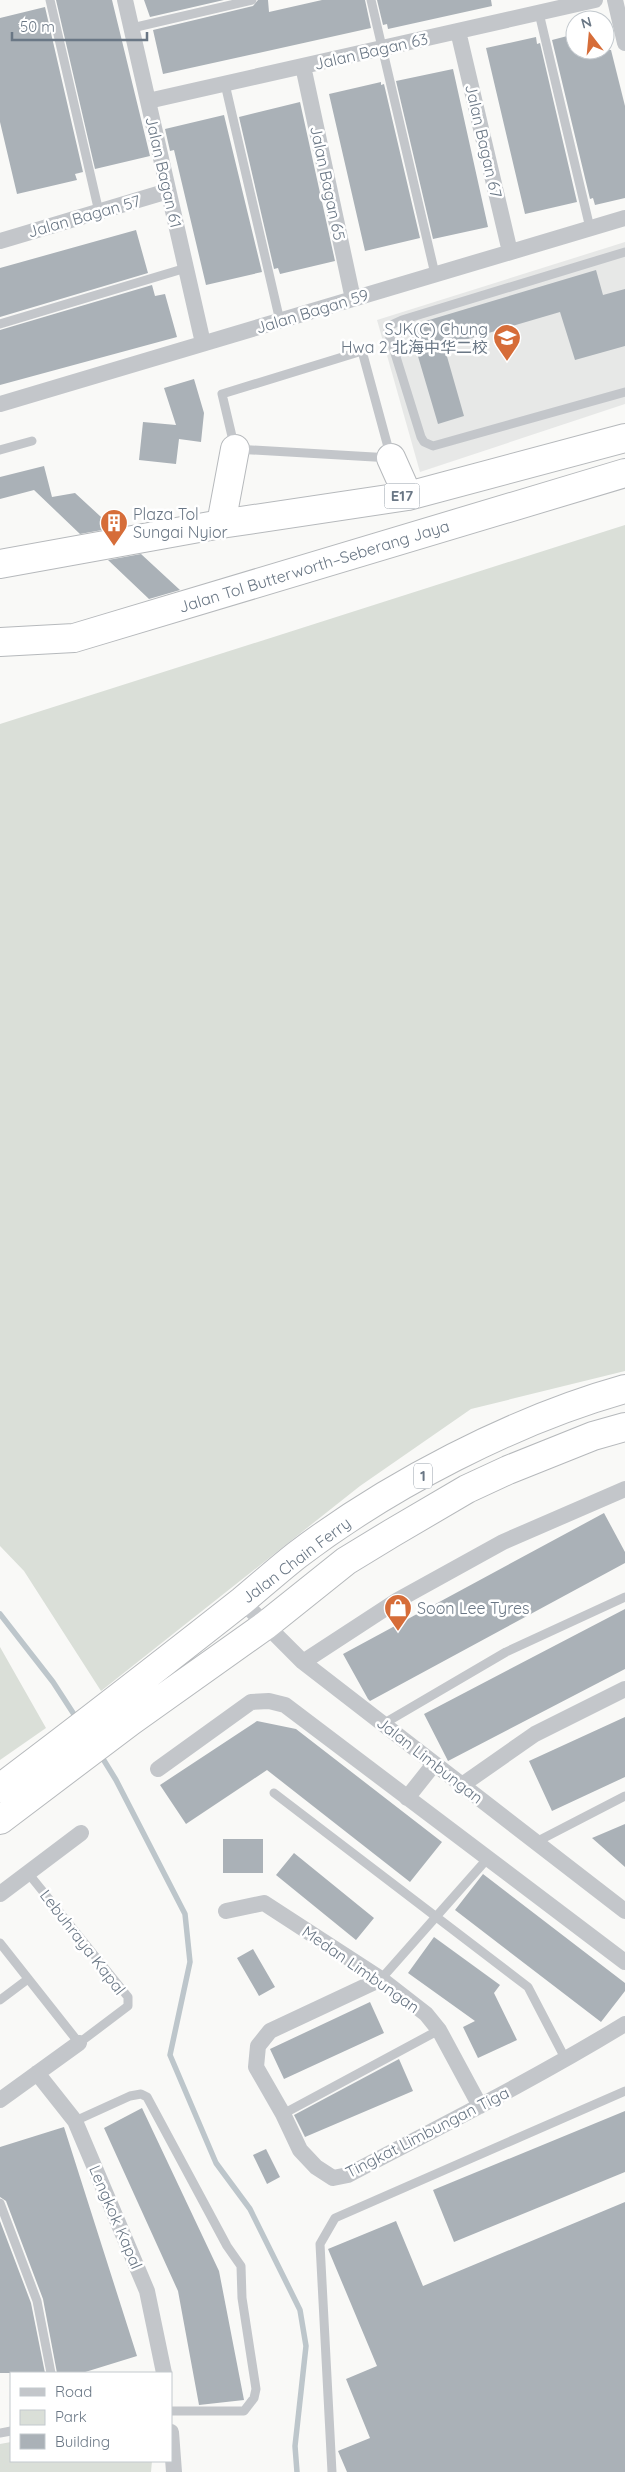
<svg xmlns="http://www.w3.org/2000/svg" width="625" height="2472" font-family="Quicksand,'Noto Sans SC',sans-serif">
<rect width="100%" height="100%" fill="#f9f9f7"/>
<path fill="#e7e8e7" d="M625 242V404L420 472 377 320Z"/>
<path fill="#dadfd8" d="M625 525V1371L471 1409 360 1486 101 1691 24 1571 0 1546V724Z
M0 1647 46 1728 0 1760Z
M11 2442V2461H152L151 2472H0V2444Z"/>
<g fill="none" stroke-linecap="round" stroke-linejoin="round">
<path stroke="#bdc6cb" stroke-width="5.5" d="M0 1614 53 1682 77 1719
M100 1754 116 1780 185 1914 190 1962 170 2055 216 2163 250 2209 300 2310 306 2346 295 2446 297 2472"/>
</g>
<path fill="#aab1b7" d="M56 0H112L150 156 95 169Z
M144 0H224L150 17Z
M258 0H268L269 12 322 0H365L371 28 163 74 153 30 253 6Z
M377 0H491L492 6 388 29 387 24 383 25Z
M45 7 83 172 75 174 77 180 17 194 0 122V18Z
M575 34V50H611L625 106V198L595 205 593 198 590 199 552 40Z
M536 37 537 44 540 43 577 202 525 214 486 48Z
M453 69 488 227 433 239 396 81Z
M381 82V85L384 84 420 238 365 251 329 94Z
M300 102 335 261 280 274 278 268 274 269 239 117Z
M224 115 262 272 206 285 174 150 170 151 165 129Z
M136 230 148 273 0 317V268Z
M596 270 603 295 625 289V346L575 360 560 312 444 346 464 416 438 424 409 326Z
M152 285 155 296 165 294 177 337 0 385V330Z
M194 379 204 413 201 442 179 439 176 464 139 460 143 422 176 425 164 388Z
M44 466 52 497 75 493 113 528 80 534 34 490 0 499V477Z
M141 554 180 590 149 599 108 560Z
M604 1513 625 1552V1563L370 1701 368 1699 343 1654Z
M625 1609V1669L448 1761 424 1714Z
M625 1717V1777L552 1811 529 1761Z
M257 1721 296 1729 442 1842 410 1882 267 1770 186 1824 160 1785Z
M625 1824V1867L592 1838Z
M223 1839H263V1873H223Z
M294 1853 374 1918 356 1940 276 1875Z
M483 1874 625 1983V1991L601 2022 455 1910Z
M434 1937 500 1985 494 1993 517 2040 478 2058 463 2027 475 2021 408 1973Z
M253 1949 275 1987 259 1996 237 1958Z
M370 2002 384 2033 284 2079 270 2049Z
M399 2059 413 2091 305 2137 294 2115Z
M142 2108 219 2271 244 2400 199 2405 178 2291 104 2128Z
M625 2111V2172L454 2242 433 2190Z
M64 2127 137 2356 82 2373H57L43 2299 6 2201 0 2197V2147Z
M266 2149 280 2177 267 2184 253 2155Z
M625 2202V2472H347L338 2451 370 2438 346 2379 377 2366 328 2249 396 2221 423 2286Z
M0 2221 31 2303 45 2373H0Z"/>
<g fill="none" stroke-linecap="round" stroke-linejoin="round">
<defs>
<path id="trunk" d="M0 1788C81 1727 162 1664 242 1601 260 1586 278 1570 297 1555 389 1485 514 1420 625 1389
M0 1820 131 1721 266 1625 346 1561 392 1533 467 1489 508 1470 593 1436 625 1427"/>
<path id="motorway" d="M391 458 408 496
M221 524 235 449
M0 564 221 524 408 496 625 438
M0 642 74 638 625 473"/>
</defs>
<use href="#trunk" stroke="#b6b9bc" stroke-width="30"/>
<use href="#motorway" stroke="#b6b9bc" stroke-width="30"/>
<path stroke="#c3c6ca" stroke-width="9" d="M50 0 99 212
M371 0 435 274
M539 13 590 228
M132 28 252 0
M225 84 280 321
M625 252 402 320 391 325 388 331 421 437 424 442 433 446 625 392
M0 324 186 268
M362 351 391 458 235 449 222 394Z
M0 450 32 441
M383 1724 506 1652 625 1597
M274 1793 528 1987 566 2060
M536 1842 625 1796
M0 1943 79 2043 128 2006V1997L28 1873
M381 1979 488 1858
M0 2000 28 1979
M283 2114 439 2030
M75 2121 130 2096 141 2094 147 2097 227 2246 241 2266 242 2298 256 2389 254 2398 244 2411H171
M0 2203 37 2301 51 2373
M0 2433 11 2431
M332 2472 320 2244 335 2218 625 2091"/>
<path stroke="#c3c6ca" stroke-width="16" d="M125 0 203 343
M615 0 625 43
M458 31 510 252
M303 66 353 299
M148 101 595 0
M0 241 168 191
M0 404 625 218
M242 1601 303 1662 625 1911
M303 1662 398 1600 503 1542 625 1489
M158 1769 251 1702 269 1701 285 1705 625 1962
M462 1785 535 1734 625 1689
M407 1798 434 1764
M0 1894 81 1833
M226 1911 264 1903 381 1979 426 2014 439 2030 480 2106
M381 1979 270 2031 258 2046 256 2067 283 2114 300 2150 316 2167 333 2178 348 2175C441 2126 535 2079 625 2024
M37 2073 75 2121 147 2291 164 2373
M0 2100 79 2043
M171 2432 174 2472"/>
<use href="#trunk" stroke="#fff" stroke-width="28"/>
<use href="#motorway" stroke="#fff" stroke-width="28"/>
</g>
<defs>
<symbol id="school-pin" viewBox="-11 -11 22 30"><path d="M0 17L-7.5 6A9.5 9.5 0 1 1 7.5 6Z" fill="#d66d39" stroke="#fff"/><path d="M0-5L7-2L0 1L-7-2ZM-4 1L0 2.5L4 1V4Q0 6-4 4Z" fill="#fff"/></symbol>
<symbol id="building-pin" viewBox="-11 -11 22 30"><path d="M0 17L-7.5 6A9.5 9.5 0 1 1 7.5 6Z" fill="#d66d39" stroke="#fff"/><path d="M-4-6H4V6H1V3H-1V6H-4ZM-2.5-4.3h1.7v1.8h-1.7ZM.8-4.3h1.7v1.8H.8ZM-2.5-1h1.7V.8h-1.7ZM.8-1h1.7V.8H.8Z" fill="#fff"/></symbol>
<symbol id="shop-pin" viewBox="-11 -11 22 30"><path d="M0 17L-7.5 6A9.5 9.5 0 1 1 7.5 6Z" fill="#d66d39" stroke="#fff"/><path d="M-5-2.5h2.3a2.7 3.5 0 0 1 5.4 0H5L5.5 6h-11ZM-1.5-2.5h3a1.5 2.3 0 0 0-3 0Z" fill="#fff"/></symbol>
</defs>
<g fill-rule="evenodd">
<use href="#school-pin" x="491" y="322" width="32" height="43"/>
<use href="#building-pin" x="98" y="507" width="32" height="43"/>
<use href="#shop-pin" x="382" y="1592" width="32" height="43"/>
</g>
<g text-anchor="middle" stroke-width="5" stroke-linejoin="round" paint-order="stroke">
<g fill="#fff" stroke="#97a0aa" stroke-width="1">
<rect x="384.5" y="483.5" width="35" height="25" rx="4"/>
<rect x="414" y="1463.5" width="18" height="25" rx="4"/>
</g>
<g font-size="15" font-weight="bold" fill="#6a7785">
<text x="402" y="501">E17</text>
<text x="423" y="1481">1</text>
</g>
<g font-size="16" fill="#6a7785" stroke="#fff">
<text transform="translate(371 51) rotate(-13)" y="6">Jalan Bagan 63</text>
<text transform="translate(484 141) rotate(77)" y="6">Jalan Bagan 67</text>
<text transform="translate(164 172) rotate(77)" y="6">Jalan Bagan 61</text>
<text transform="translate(328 183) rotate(78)" y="6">Jalan Bagan 65</text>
<text transform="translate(84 216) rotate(-16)" y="6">Jalan Bagan 57</text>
<text transform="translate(312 311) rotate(-17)" y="6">Jalan Bagan 59</text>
<text transform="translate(314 566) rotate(-17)" y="6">Jalan Tol Butterworth–Seberang Jaya</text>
<text transform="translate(296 1560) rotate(-37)" y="6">Jalan Chain Ferry</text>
<text transform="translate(430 1760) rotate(38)" y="6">Jalan Limbungan</text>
<text transform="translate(83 1942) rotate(52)" y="6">Lebuhraya Kapal</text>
<text transform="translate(361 1969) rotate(35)" y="6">Medan Limbungan</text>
<text transform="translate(427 2132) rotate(-27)" y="6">Tingkat Limbungan Tiga</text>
<text transform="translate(116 2217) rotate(67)" y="6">Lengkok Kapal</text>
</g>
<g font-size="16" fill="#6a7785" stroke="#fff" text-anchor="start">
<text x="488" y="335" text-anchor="end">SJK(C) Chung<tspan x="488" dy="18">Hwa 2 北海中华二校</tspan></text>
<text x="133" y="520">Plaza Tol<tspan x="133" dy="18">Sungai Nyior</tspan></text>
<text x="417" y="1614">Soon Lee Tyres</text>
</g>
</g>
<rect x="10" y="2372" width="162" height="90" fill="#ffffff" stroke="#c3c9ce"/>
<rect x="20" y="2388" width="25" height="8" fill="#c3c6ca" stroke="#c3c9ce"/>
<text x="55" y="2397" font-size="15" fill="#6a7785">Road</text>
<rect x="20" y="2410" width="25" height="15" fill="#dadfd8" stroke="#c3c9ce"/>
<text x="55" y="2422" font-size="15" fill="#6a7785">Park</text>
<rect x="20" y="2434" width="25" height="15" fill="#aab1b7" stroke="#c3c9ce"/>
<text x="55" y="2447" font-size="15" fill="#6a7785">Building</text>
<g transform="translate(590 35) rotate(344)"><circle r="24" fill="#ffffff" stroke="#c3c9ce"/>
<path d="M0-4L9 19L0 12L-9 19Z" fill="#d66d39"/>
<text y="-8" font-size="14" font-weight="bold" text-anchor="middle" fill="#6a7785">N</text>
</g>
<path d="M12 32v8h135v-8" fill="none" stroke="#6a7785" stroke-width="2.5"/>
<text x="20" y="32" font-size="15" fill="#6a7785" stroke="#ffffff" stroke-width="4" paint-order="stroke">50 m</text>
</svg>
